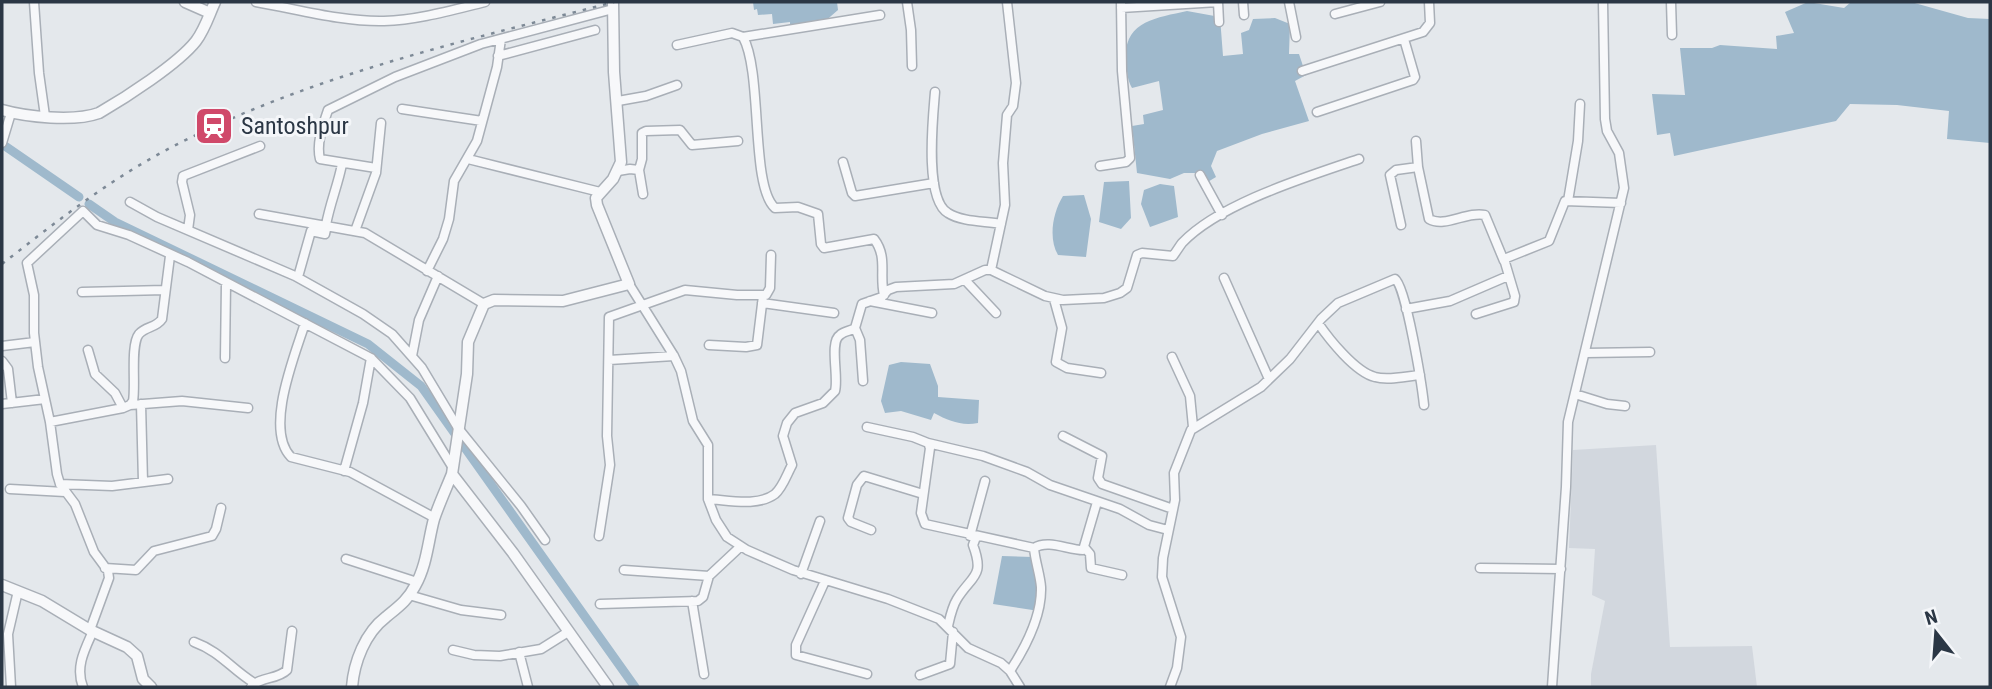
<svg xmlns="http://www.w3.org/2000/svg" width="1992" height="689" font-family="'Roboto Condensed',sans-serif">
<rect width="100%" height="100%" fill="#e4e8ec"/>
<path fill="#d2d7de" d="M1656 445 1670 647 1752 646 1757 687H1591V674L1605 601 1592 595 1595 549 1569 548 1573 450Z"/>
<path fill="#9fb9cc" d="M753 2H837L838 10 816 29 805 32 802 25 790 26V22L773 24 772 14 758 15 757 9 754 10Z
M1808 2 1844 8 1851 2H1911L1968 18 1990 19V143L1947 139 1949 111 1897 105 1850 104 1836 121 1674 156 1670 133 1657 135 1652 94 1685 95 1680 48H1712L1720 45 1777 49 1776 36 1794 33 1785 12Z
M1187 11 1220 17 1223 56 1243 54 1241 33 1249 30 1253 19 1275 18 1290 24 1289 54H1299L1306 75 1295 81 1309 121 1262 134 1217 151 1211 166 1216 177 1206 183 1197 173H1184L1170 179 1137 173 1132 126 1144 124 1143 115 1163 110 1159 81 1132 88C1127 79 1127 71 1126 61 1123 21 1156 18 1187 11Z
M1129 181 1131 218 1121 229 1099 222 1104 182Z
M1160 184 1174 186 1178 217 1150 227 1141 204 1144 190Z
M1084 195 1091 219 1086 257 1058 255C1048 238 1053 212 1063 196Z
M901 362 930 364 938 386V397L979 400 978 423C961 426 949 421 934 413L931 420 901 411 885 413 881 401 889 365Z
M1002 556 1033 557 1042 579 1039 611 993 604Z"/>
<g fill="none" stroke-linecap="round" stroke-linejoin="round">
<path stroke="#9fb9cc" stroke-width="9" d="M2 144 79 197
M89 204 115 222 368 344 421 386 635 687"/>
<defs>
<path id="minor" d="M34 2 39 73 45 116
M256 2C297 9 342 22 384 21 418 20 452 10 485 2
M907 2 911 30 912 66
M1243 2 1244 15
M1289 2 1296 37
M1671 2 1672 35
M1121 8 1218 2 1219 22
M1335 14 1380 2
M743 37 880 15
M677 45 732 33 743 37C763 73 750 186 775 208L798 207 818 214 821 244 824 248 874 239C888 257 879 275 884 295
M498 56 595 30
M1302 71 1423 32 1430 23 1429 2
M935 92C933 117 924 199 948 213 962 222 985 221 1001 224
M618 101 646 96 677 85
M402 109 482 121
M1317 112 1413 80 1415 77 1404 39
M1416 141 1418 167 1429 219C1445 228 1467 211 1485 215L1504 261
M2 143 11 113
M468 159 600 192
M843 162 852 193 855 196 934 183
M1100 166 1126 162 1130 158 1122 71 1121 2
M376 168 320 159C316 143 323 125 328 110L395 77 481 44 613 9
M639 170 642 159V133L646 131 680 130 692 145 738 141
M618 171 630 169 639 170 643 194
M1200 175 1222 215
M1568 201 1578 141 1580 104
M130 202 157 217 295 276 363 314 392 334 422 368 458 428 521 506 545 540
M259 214 365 233 484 304
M326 225C330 203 338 185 342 164
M1401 225 1390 175 1396 170 1418 167
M188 230 190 215 182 182 183 176 260 146
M355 231 376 173 381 123
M991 270 1005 205 1003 163 1007 115 1013 106 1016 83 1007 2
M427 271 443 239 449 219 454 181 477 141 497 67 501 39
M298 277 311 231 325 234 327 225
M1224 278 1269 379
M965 280 996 313
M629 284 674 356 681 371 693 421 708 445V499L716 520 727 537 747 550 793 570 888 599 939 619 968 648 1001 663 1010 671 1020 687
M82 292 165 290
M1054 299 1062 328 1056 362 1067 368 1101 373
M870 301 932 313
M762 303 834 313
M1406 309 1450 301 1508 276
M1476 314 1514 302 1515 296 1504 259 1549 241 1565 201 1621 203
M305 323C295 355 264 429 291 457L350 472 435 518
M1318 323C1329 339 1355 372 1375 377 1388 381 1407 376 1420 375
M855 328 860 340 863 381
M709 345 746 347 757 345 763 296
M2 346 35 342
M88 350 95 374 115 393 123 408
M1586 353 1650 352
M412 356 419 320 438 276
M1172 357 1190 396 1193 427
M225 358 226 283
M609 360 674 356
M2 361 8 369 12 403
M1575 394 1607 404 1625 406
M2 404 45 399
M141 404 143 482
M130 405 182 401 248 408
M50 422 123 408 130 405 133 401C136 386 130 345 139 334 146 326 156 328 162 319L170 256
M867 427 913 437 928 443 930 448 921 513 925 524 1034 548
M1063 436 1102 456 1098 478 1102 484 1173 509
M928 443 983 456 1027 472 1050 485 1120 509 1149 525 1168 530
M344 471 363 403 371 358
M60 484 112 486 168 479
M10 489 65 492
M708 499C728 500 758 507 775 494 783 487 787 474 792 465L783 436 787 423 795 413 823 403 835 391C839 377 829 342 840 335 844 331 851 331 855 328L862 304 882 297 888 290 896 287 954 284 985 270H991L1045 296 1063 300 1104 298 1120 293 1127 288 1137 255 1142 253 1173 256C1176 252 1179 247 1182 243 1220 203 1307 177 1359 159
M871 530 851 522 848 518 857 485 864 476 923 494
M599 536 610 465 607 436 609 317 685 290 737 295H766L770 288 771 255
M970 536 985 481
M1085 548 1090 554 1091 568 1122 575
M346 559 417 582
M105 568 136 570 154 551 212 536 216 529 221 508
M1480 568 1561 569
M624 570 709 576
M801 574 820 521
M825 581 796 645V655L867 674
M409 595 461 610 501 615
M692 601 704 674
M600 604 698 601 703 597 709 576 740 547
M948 626C950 617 952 607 957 599 972 575 985 577 973 545L976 537
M90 630 109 578 108 571 94 552 75 504 60 484 57 474 50 422 38 367 34 333V295L27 263 83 211 97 225 129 235 188 262 371 358 410 398 453 468
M194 642C221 652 230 668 254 683
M453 650 474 655 500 656 541 649 568 632
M519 652 528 687
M1010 671C1025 648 1042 616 1041 587 1040 574 1035 561 1034 548 1048 539 1068 550 1083 550L1097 502
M920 675 950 664 953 632
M11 687 8 634 18 591
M83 687C75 667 85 649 93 631
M251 687C261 676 277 680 287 670L292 631
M1170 687 1177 668 1181 637 1162 577 1163 558 1175 500 1174 473 1191 430 1261 387 1290 359 1321 319 1338 303 1395 279C1406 286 1422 386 1424 405
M1552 687 1566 487 1568 422 1624 188 1619 153 1607 131 1605 119 1603 2"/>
<path id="tertiary" d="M185 2 210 13
M2 110C27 117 74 122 99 113 125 98 178 64 196 41 205 29 209 15 215 2
M2 585 42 601 90 630 127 647 137 656 143 679 151 687
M352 687C354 662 365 633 386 617 398 607 408 600 415 586 427 565 428 541 434 519 439 504 446 489 452 474
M608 687 513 553 452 474 467 374 468 342 484 304 494 300 563 301 629 284 597 205 596 198 613 179 621 162 614 72 613 2"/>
</defs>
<use href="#minor" stroke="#a9afb7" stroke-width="11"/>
<use href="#tertiary" stroke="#a9afb7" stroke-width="13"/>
<use href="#minor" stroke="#f7f8fa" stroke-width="8"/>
<use href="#tertiary" stroke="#f7f8fa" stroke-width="10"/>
<path stroke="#7d8996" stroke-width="2.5" stroke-dasharray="3.5 7" stroke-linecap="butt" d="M2 264C56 222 110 179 172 147 310 75 465 41 614 2"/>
</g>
<defs>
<symbol id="station-square" viewBox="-11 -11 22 22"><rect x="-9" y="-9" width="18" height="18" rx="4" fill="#d0496a" stroke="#f4f6f9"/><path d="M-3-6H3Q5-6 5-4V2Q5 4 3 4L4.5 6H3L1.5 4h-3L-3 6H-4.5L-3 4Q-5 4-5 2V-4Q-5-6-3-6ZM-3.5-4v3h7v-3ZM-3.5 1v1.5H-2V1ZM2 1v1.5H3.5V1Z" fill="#fff"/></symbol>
</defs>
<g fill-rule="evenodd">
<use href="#station-square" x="192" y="104" width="44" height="44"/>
</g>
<g text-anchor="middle" stroke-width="6" stroke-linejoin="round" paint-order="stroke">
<g font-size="24" fill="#2b3745" stroke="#f4f6f9" text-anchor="start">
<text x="241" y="134">Santoshpur</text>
</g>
</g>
<rect width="1992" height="689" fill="none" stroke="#2b3745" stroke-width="7"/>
<g transform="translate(1936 633) rotate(343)" stroke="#f4f6f9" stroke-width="5" paint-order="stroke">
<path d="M0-5L12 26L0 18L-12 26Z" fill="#2b3745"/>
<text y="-10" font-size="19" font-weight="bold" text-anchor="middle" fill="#2b3745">N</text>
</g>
</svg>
